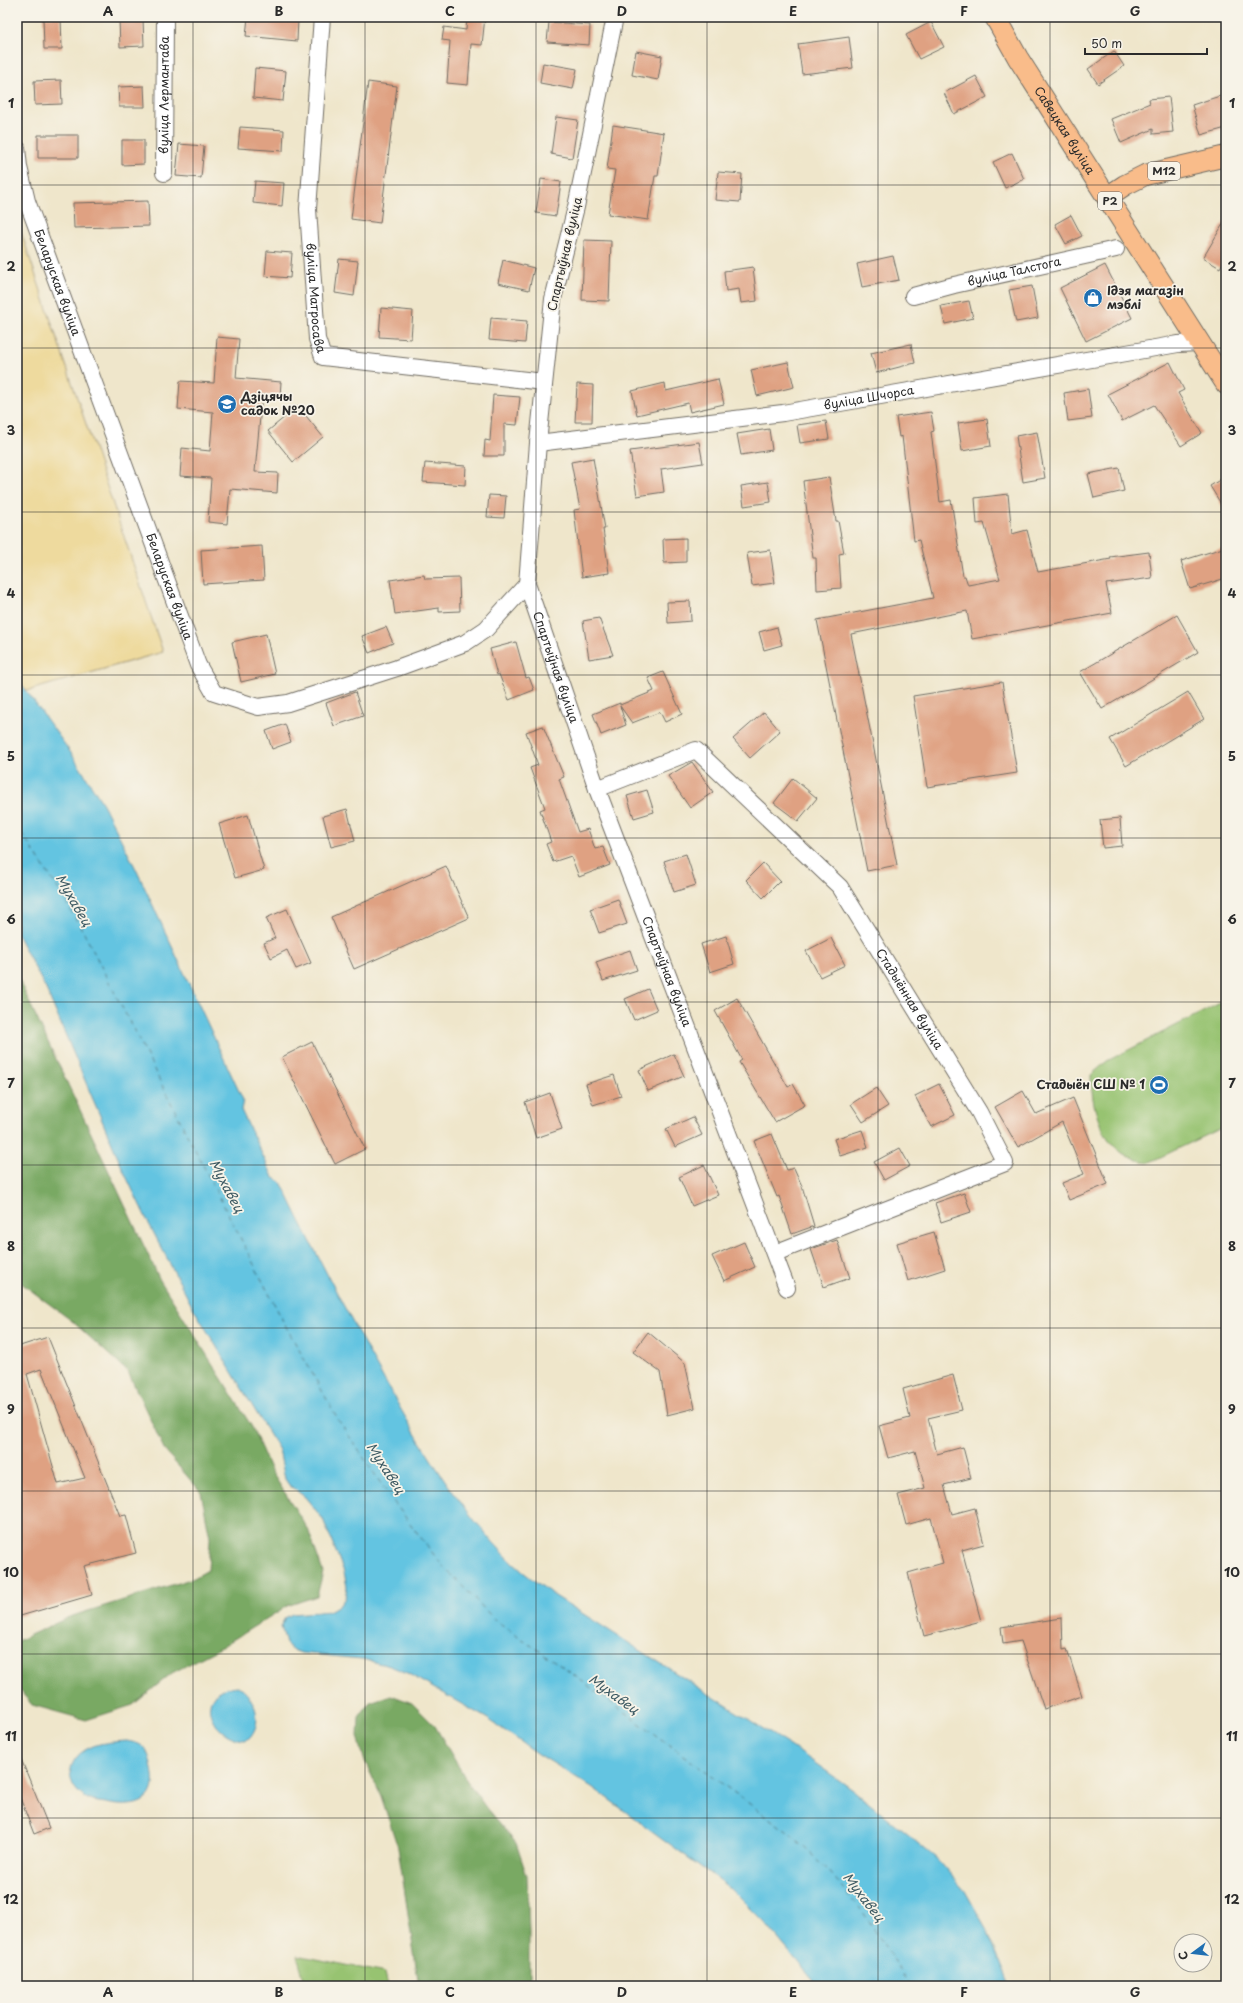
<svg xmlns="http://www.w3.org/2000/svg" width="1243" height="2003" font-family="'Playpen Sans',sans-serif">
<rect width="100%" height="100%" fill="#f7f3e8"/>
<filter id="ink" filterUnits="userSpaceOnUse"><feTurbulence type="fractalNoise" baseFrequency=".025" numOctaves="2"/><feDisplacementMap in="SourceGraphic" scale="8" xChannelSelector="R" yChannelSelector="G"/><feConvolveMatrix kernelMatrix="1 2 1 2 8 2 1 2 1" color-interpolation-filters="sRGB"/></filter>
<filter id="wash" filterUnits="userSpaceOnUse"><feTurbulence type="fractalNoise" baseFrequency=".012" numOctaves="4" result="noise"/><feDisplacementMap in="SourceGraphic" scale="16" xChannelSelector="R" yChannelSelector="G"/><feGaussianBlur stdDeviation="0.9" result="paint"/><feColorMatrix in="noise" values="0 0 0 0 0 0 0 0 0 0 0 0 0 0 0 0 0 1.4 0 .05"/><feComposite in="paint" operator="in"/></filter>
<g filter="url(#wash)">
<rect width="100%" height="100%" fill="#efe6cb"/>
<path fill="#97c371" stroke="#61774e" d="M1226 1000V1126L1150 1162C1106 1160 1091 1113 1091 1075L1107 1061Z
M297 1955 385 1973 388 1986H306Z"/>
<path fill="#79a963" stroke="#526a47" d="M17 976 160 1280 252 1427 271 1471 308 1529 323 1572 317 1596 287 1606 218 1649 172 1673 133 1705 86 1720 32 1705 17 1687V1641L69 1617 194 1578 208 1570 210 1538 201 1492 165 1451 128 1372 72 1321 17 1280Z
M391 1695 412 1703 435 1726 467 1781 487 1809 516 1843 527 1876 529 1933V1986H419L398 1848 381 1796 364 1759 358 1736 359 1717 370 1702Z"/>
<path fill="#eeda9e" stroke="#8c8264" d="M17 220 163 652 27 691 17 678Z"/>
<path fill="#63c4e1" stroke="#477886" d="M17 678 71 753 103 804 136 869 243 1100 241 1110 273 1177 281 1182C312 1246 345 1310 380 1372 418 1441 457 1508 514 1564 525 1575 540 1584 552 1594L798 1751 853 1790 937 1859 965 1891 987 1930 1010 1986H818L765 1923 731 1889 592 1787 540 1755 488 1719 407 1673 390 1666 362 1659 301 1653 293 1650 286 1644 281 1625 285 1618 292 1614 331 1611 339 1606 345 1598 347 1587 344 1572 323 1519 305 1497 289 1485 285 1479 279 1450 192 1306 147 1220 124 1172 46 989 17 934Z
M238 1686C256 1698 265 1724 247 1740 211 1740 189 1690 238 1686Z
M127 1741C131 1742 139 1743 142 1746 147 1749 150 1759 151 1765 161 1801 138 1810 106 1803 101 1802 93 1802 88 1799 64 1787 65 1759 89 1748 100 1742 115 1742 127 1741Z"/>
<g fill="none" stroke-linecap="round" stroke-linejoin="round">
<path stroke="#3c5962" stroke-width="1" stroke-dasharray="5 4" stroke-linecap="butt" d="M17 826 57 887 84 933 284 1323 339 1421 390 1497 441 1564 495 1620 560 1665 788 1832 828 1870 863 1913 911 1986"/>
</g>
<g id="blocks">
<path fill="#dfa182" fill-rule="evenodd" d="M43 17H61L62 49H44Z
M248 17 298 19 297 41 246 36Z
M467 17H485L482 45 471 44 468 85 447 83 450 41 442 40 444 27 466 30Z
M119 19H143L144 46 120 47Z
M549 22 590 25 589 45 547 42Z
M931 22 944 47 919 59 906 35Z
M849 37 853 68 802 74 798 44Z
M636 51 662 56 658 80 632 75Z
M1114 51 1124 66 1098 84 1088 69Z
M543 63 577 69 573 89 540 83Z
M255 68 286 71 283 101 253 98Z
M976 76 987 97 954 114 944 93Z
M61 80 62 104 35 105 34 81Z
M368 82 397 86 380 223 351 219Z
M144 86 145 107H119L118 87Z
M1226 94V128L1201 135 1192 105Z
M1169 97 1173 132 1153 134V129L1121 143 1111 119 1150 103 1149 99Z
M556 117 578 120 572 158 551 154Z
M613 125 664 133 658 176H655L648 220 608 214 615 170 607 169Z
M240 127 284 130 283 151 238 148Z
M38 135H78V158H38Z
M122 140H144V164L122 165Z
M179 144 204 146 201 178 176 176Z
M1012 153 1024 179 1005 188 993 162Z
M718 172 742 174 740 202 715 200Z
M541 179 561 182 556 216 536 213Z
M255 181 284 183 282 206 253 203Z
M148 201 149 226 74 228 73 203Z
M1071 215 1082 236 1066 244 1055 224Z
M1226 219V256L1220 268 1203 258Z
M584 240 611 241 609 301 582 300Z
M267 251 292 253 290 278 265 276Z
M893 256 899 280 862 287 857 264Z
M339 259 358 261 354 296 335 293Z
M503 260 534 268 529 290 498 283Z
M1105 265 1132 318 1086 341 1060 288Z
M753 267 757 301 741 303 739 289 726 291 724 271Z
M1032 286 1038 318 1016 322 1009 290Z
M969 301 973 318 945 324 941 306Z
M381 308 413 311 411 339 379 337Z
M491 318 527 321 525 343 489 340Z
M217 337 239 339 236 378 281 382 280 396 262 395 255 472 278 473 277 493 230 489 227 524 208 522 211 478 180 476 182 448 210 451 213 412 178 409 180 381 214 383Z
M911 344 915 363 876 373 871 353Z
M788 362 794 387 757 396 751 370Z
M1170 362 1184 390 1178 393 1202 433 1181 446 1154 405 1122 421 1108 394Z
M718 379 724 404 690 412 688 403 637 415 632 391 665 383 666 391Z
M577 384 593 385 592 422H575Z
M1088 389 1092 418 1068 421 1064 393Z
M493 395 520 397 517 425 504 424V456H484L485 440 490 441Z
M298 406 323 437 293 462 268 431Z
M931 412 934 431 931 432 940 502 951 500 963 576H965L968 585 1000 579 984 523 977 524 975 498 1008 494 1012 534 1027 530 1038 572 1111 559 1110 557 1149 552 1152 578 1106 584 1112 613 972 639 967 611 851 634 897 865 867 871 817 620 933 598 919 540 914 541 902 436 899 437 896 417Z
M987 419 991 446 962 451 958 423Z
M826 421 829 439 800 443 797 425Z
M769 429 772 450 741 455 737 434Z
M1037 432 1045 478 1023 482 1016 436Z
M699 442 703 463 661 469 664 492 637 496 630 451Z
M593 458 605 529H603L609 573 582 577 574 510 580 509 571 462Z
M425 463 466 466 465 485 423 482Z
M1119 468 1124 491 1094 498 1088 474Z
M1226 476V512L1210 486Z
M829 477 836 521H838L844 553 839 554 841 588 817 590 816 558H813L803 481Z
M768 482 771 502 744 506 741 486Z
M489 495 506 496 504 518 487 517Z
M686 538V562L664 563 663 539Z
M262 546 264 580 203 584 201 550Z
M1226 547V578L1190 589 1181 561Z
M770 550 775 583 752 586 747 553Z
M424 575 425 579 459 578 460 611 439 612V608L395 614 390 580Z
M690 601 691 621 668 623 667 602Z
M1177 615 1198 652 1102 709 1080 672Z
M599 618 613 655 589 659 583 621Z
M386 627 393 643 369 653 362 636Z
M777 627 782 645 764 650 759 632Z
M266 634 275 674 241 682 232 642Z
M516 642 526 678 529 677 534 690 509 700 499 674 497 675 490 649Z
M663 672 682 714 665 722 660 712 632 723 620 706 626 725 601 735 593 714 620 703V705L654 691 648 678Z
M1002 682 1017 773 927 787 913 696Z
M355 692 363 716 334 726 326 703Z
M1188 692 1204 719 1126 766 1110 739Z
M764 712 780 731 750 758 733 739Z
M285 724 291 742 272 749 266 731Z
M543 726 564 777 559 779 578 832 588 829 595 849 603 847 610 865 579 877 571 856 553 862 546 844 551 842 540 810 545 808 530 768 538 765 526 732Z
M692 762 713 792 690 808 668 776Z
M793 778 817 798 798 821 774 803Z
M647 790 654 812 634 818 627 796Z
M347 809 355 841 331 847 323 816Z
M248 815 264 870 235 878 219 824Z
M1120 818 1122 846 1103 848 1100 820Z
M686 854 696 885 674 892 664 861Z
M763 863 780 881 763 898 746 880Z
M446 866 469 918 354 969 331 917Z
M618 899 627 924 599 933 590 909Z
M287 909 311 963 296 969 287 950 271 958 264 943 275 938 266 918Z
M726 936 734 964 710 972 701 944Z
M831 938 845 965 820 977 806 951Z
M630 950 637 970 603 981 596 962Z
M648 989 657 1010 634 1020 625 999Z
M737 998 788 1087 793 1084 805 1105 775 1122 739 1062 742 1060 715 1011Z
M312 1042 365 1149 335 1164 282 1057Z
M674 1054 684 1076 648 1091 639 1070Z
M614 1075 621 1096 593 1105 586 1084Z
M939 1084 955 1115 931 1127 915 1096Z
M876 1088 888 1106 863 1122 851 1104Z
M1023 1091 1036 1114 1073 1098 1108 1184 1069 1200 1062 1183 1084 1174 1062 1122 1018 1147 995 1107Z
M550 1093 562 1129 536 1138 525 1102Z
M693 1117 702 1135 675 1147 666 1129Z
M862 1130 868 1147 840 1156 834 1139Z
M772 1134 787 1170 794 1168 802 1186 814 1226 792 1234 779 1196 777 1197 754 1141Z
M900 1148 910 1166 884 1180 874 1162Z
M704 1165 718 1195 692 1206 679 1177Z
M964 1193 971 1212 941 1222 935 1203Z
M934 1232 945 1269 908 1281 897 1243Z
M837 1240 850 1278 824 1287 811 1249Z
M744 1242 755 1267 724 1281 712 1256Z
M648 1332 685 1363 695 1408 667 1415 660 1372 633 1352Z
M48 1337 120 1516 126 1515 136 1553 84 1566 92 1595 17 1617V1347ZM41 1369 85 1478 58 1484 27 1374Z
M953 1375 962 1410 928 1418 937 1454 963 1447 971 1478 944 1485 952 1514 975 1508 984 1544 962 1550 981 1621 924 1636 908 1573 943 1563 931 1518 906 1525 898 1495 925 1488 915 1451 888 1458 879 1426 910 1418 903 1389Z
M1062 1618 1063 1650 1067 1649 1082 1696 1044 1709 1021 1641 1003 1644 1001 1627Z
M17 1749 49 1828 34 1834 17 1790Z"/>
</g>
</g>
<g filter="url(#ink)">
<use href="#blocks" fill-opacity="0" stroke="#706c63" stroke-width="1"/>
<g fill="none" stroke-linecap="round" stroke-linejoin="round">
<defs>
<g id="minor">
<path id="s1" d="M322 17 308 209 317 339 323 357 544 382"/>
<path id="s2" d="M615 17 576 207 553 299 538 443 527 584 597 789 787 1288"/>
<path id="s3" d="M17 148 19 167 27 201 198 665 214 693 258 707 288 703 397 668 465 643 486 629 527 584"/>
<path id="s4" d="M164 173 165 17"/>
<path id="s5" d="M913 296 954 285 1116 249"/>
<path id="s6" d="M538 443 783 413 1178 344 1199 343"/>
<path id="s7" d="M597 789 696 750 840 887 979 1112 1005 1163 775 1253"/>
</g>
<g id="major">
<path id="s8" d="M995 17 1018 58 1226 384"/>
<path d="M1107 197 1125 185 1145 175 1226 156"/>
</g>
</defs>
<use href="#minor" stroke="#706c63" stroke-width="18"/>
<use href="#major" stroke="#706c63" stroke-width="22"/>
<use href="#minor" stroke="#fff" stroke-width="16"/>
<use href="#major" stroke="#f9bc8a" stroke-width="20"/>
</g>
</g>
<path fill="none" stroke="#2b2b2b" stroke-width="1" stroke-opacity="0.55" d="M193 17V1986M365 17V1986M536 17V1986M707 17V1986M878 17V1986M1050 17V1986M17 185H1226M17 348H1226M17 512H1226M17 675H1226M17 838H1226M17 1002H1226M17 1165H1226M17 1328H1226M17 1491H1226M17 1654H1226M17 1818H1226"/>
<defs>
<symbol id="shop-disc" viewBox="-11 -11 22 22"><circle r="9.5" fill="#1f6fb2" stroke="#f7f3e8"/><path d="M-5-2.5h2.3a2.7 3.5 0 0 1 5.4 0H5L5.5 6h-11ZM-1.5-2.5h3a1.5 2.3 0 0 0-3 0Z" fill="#fff"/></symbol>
<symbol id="school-disc" viewBox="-11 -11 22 22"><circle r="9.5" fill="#1f6fb2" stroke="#f7f3e8"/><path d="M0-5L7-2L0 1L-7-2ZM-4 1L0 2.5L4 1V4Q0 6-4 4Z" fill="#fff"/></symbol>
<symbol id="stadium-disc" viewBox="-11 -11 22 22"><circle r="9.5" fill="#1f6fb2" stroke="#f7f3e8"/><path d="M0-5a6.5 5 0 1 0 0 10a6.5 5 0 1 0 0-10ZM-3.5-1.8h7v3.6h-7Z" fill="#fff"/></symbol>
</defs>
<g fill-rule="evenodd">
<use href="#shop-disc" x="1082" y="287" width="22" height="22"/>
<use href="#school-disc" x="216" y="393" width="22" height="22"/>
<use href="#stadium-disc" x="1148" y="1074" width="22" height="22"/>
</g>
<g text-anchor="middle" stroke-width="3.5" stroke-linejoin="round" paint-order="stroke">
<g fill="#f7f3e8" stroke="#686764" stroke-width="1">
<rect x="1148" y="162" width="32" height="18" rx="3"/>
<rect x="1098" y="192" width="24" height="18" rx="3"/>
</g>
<g font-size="11" font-weight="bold" fill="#2b2b2b">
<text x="1164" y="175">М12</text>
<text x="1110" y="205">Р2</text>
</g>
<g font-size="12" fill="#2b2b2b" stroke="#f7f3e8">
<text dy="4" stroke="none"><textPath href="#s4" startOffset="78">вуліца Лермантава</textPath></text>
<text dy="4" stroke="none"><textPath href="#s8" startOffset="133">Савецкая вуліца</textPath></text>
<text transform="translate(565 254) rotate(-77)" y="4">Спартыўная вуліца</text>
<text dy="4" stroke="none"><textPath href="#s5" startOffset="104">вуліца Талстога</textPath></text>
<text dy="4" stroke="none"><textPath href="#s3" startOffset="141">Беларуская вуліца</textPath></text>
<text dy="4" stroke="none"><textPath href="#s1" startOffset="282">вуліца Матросава</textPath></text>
<text dy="4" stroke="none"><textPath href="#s6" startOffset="334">вуліца Шчорса</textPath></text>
<text dy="4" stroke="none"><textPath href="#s3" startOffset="465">Беларуская вуліца</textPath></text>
<text dy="4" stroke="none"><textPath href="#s2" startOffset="663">Спартыўная вуліца</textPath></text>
<text dy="4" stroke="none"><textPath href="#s2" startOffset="987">Спартыўная вуліца</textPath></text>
<text dy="4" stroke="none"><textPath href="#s7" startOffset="437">Стадыённая вуліца</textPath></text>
</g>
<g font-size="12" font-weight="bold" fill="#2b2b2b" stroke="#f7f3e8" text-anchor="start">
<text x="1107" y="295">Ідэя магазін<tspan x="1107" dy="14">мэблі</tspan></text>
<text x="241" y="401">Дзіцячы<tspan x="241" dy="14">садок №20</tspan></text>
<text x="1145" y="1089" text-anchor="end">Стадыён СШ № 1</text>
</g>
<g font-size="13" font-style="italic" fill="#3c5962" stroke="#f7f3e8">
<text transform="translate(74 900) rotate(60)" y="5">Мухавец</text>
<text transform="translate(227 1186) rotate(62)" y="5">Мухавец</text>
<text transform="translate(386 1468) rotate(57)" y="5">Мухавец</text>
<text transform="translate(614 1694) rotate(36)" y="5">Мухавец</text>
<text transform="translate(864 1897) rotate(52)" y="5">Мухавец</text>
</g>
</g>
<rect width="1243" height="2003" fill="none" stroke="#f7f3e8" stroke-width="44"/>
<g transform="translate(1193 1953) rotate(255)"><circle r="19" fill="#f7f3e8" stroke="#a5a39c"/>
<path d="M0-3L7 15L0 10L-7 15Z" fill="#1f6fb2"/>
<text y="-6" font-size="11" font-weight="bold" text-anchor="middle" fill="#2b2b2b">С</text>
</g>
<path d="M1085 48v6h122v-6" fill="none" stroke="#2b2b2b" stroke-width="2"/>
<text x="1091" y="48" font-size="12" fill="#2b2b2b" stroke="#f7f3e8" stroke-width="3" paint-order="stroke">50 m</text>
<rect x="22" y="22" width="1199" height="1959" fill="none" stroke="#2b2b2b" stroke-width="1.5"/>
<g font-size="13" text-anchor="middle" font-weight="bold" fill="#2b2b2b">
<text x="108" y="16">A</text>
<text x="279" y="16">B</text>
<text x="450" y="16">C</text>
<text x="622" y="16">D</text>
<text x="793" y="16">E</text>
<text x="964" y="16">F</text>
<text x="1135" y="16">G</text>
<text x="11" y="108">1</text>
<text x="1232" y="108">1</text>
<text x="11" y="271">2</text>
<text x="1232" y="271">2</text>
<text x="11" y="435">3</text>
<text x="1232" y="435">3</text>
<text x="11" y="598">4</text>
<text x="1232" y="598">4</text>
<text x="11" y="761">5</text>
<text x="1232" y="761">5</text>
<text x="11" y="924">6</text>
<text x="1232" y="924">6</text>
<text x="11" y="1088">7</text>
<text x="1232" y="1088">7</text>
<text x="11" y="1251">8</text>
<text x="1232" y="1251">8</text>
<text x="11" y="1414">9</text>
<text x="1232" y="1414">9</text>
<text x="11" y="1577">10</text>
<text x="1232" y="1577">10</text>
<text x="11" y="1741">11</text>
<text x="1232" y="1741">11</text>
<text x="11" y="1904">12</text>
<text x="1232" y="1904">12</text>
<text x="108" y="1997">A</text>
<text x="279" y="1997">B</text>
<text x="450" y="1997">C</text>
<text x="622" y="1997">D</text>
<text x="793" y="1997">E</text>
<text x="964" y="1997">F</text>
<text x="1135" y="1997">G</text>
</g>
</svg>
